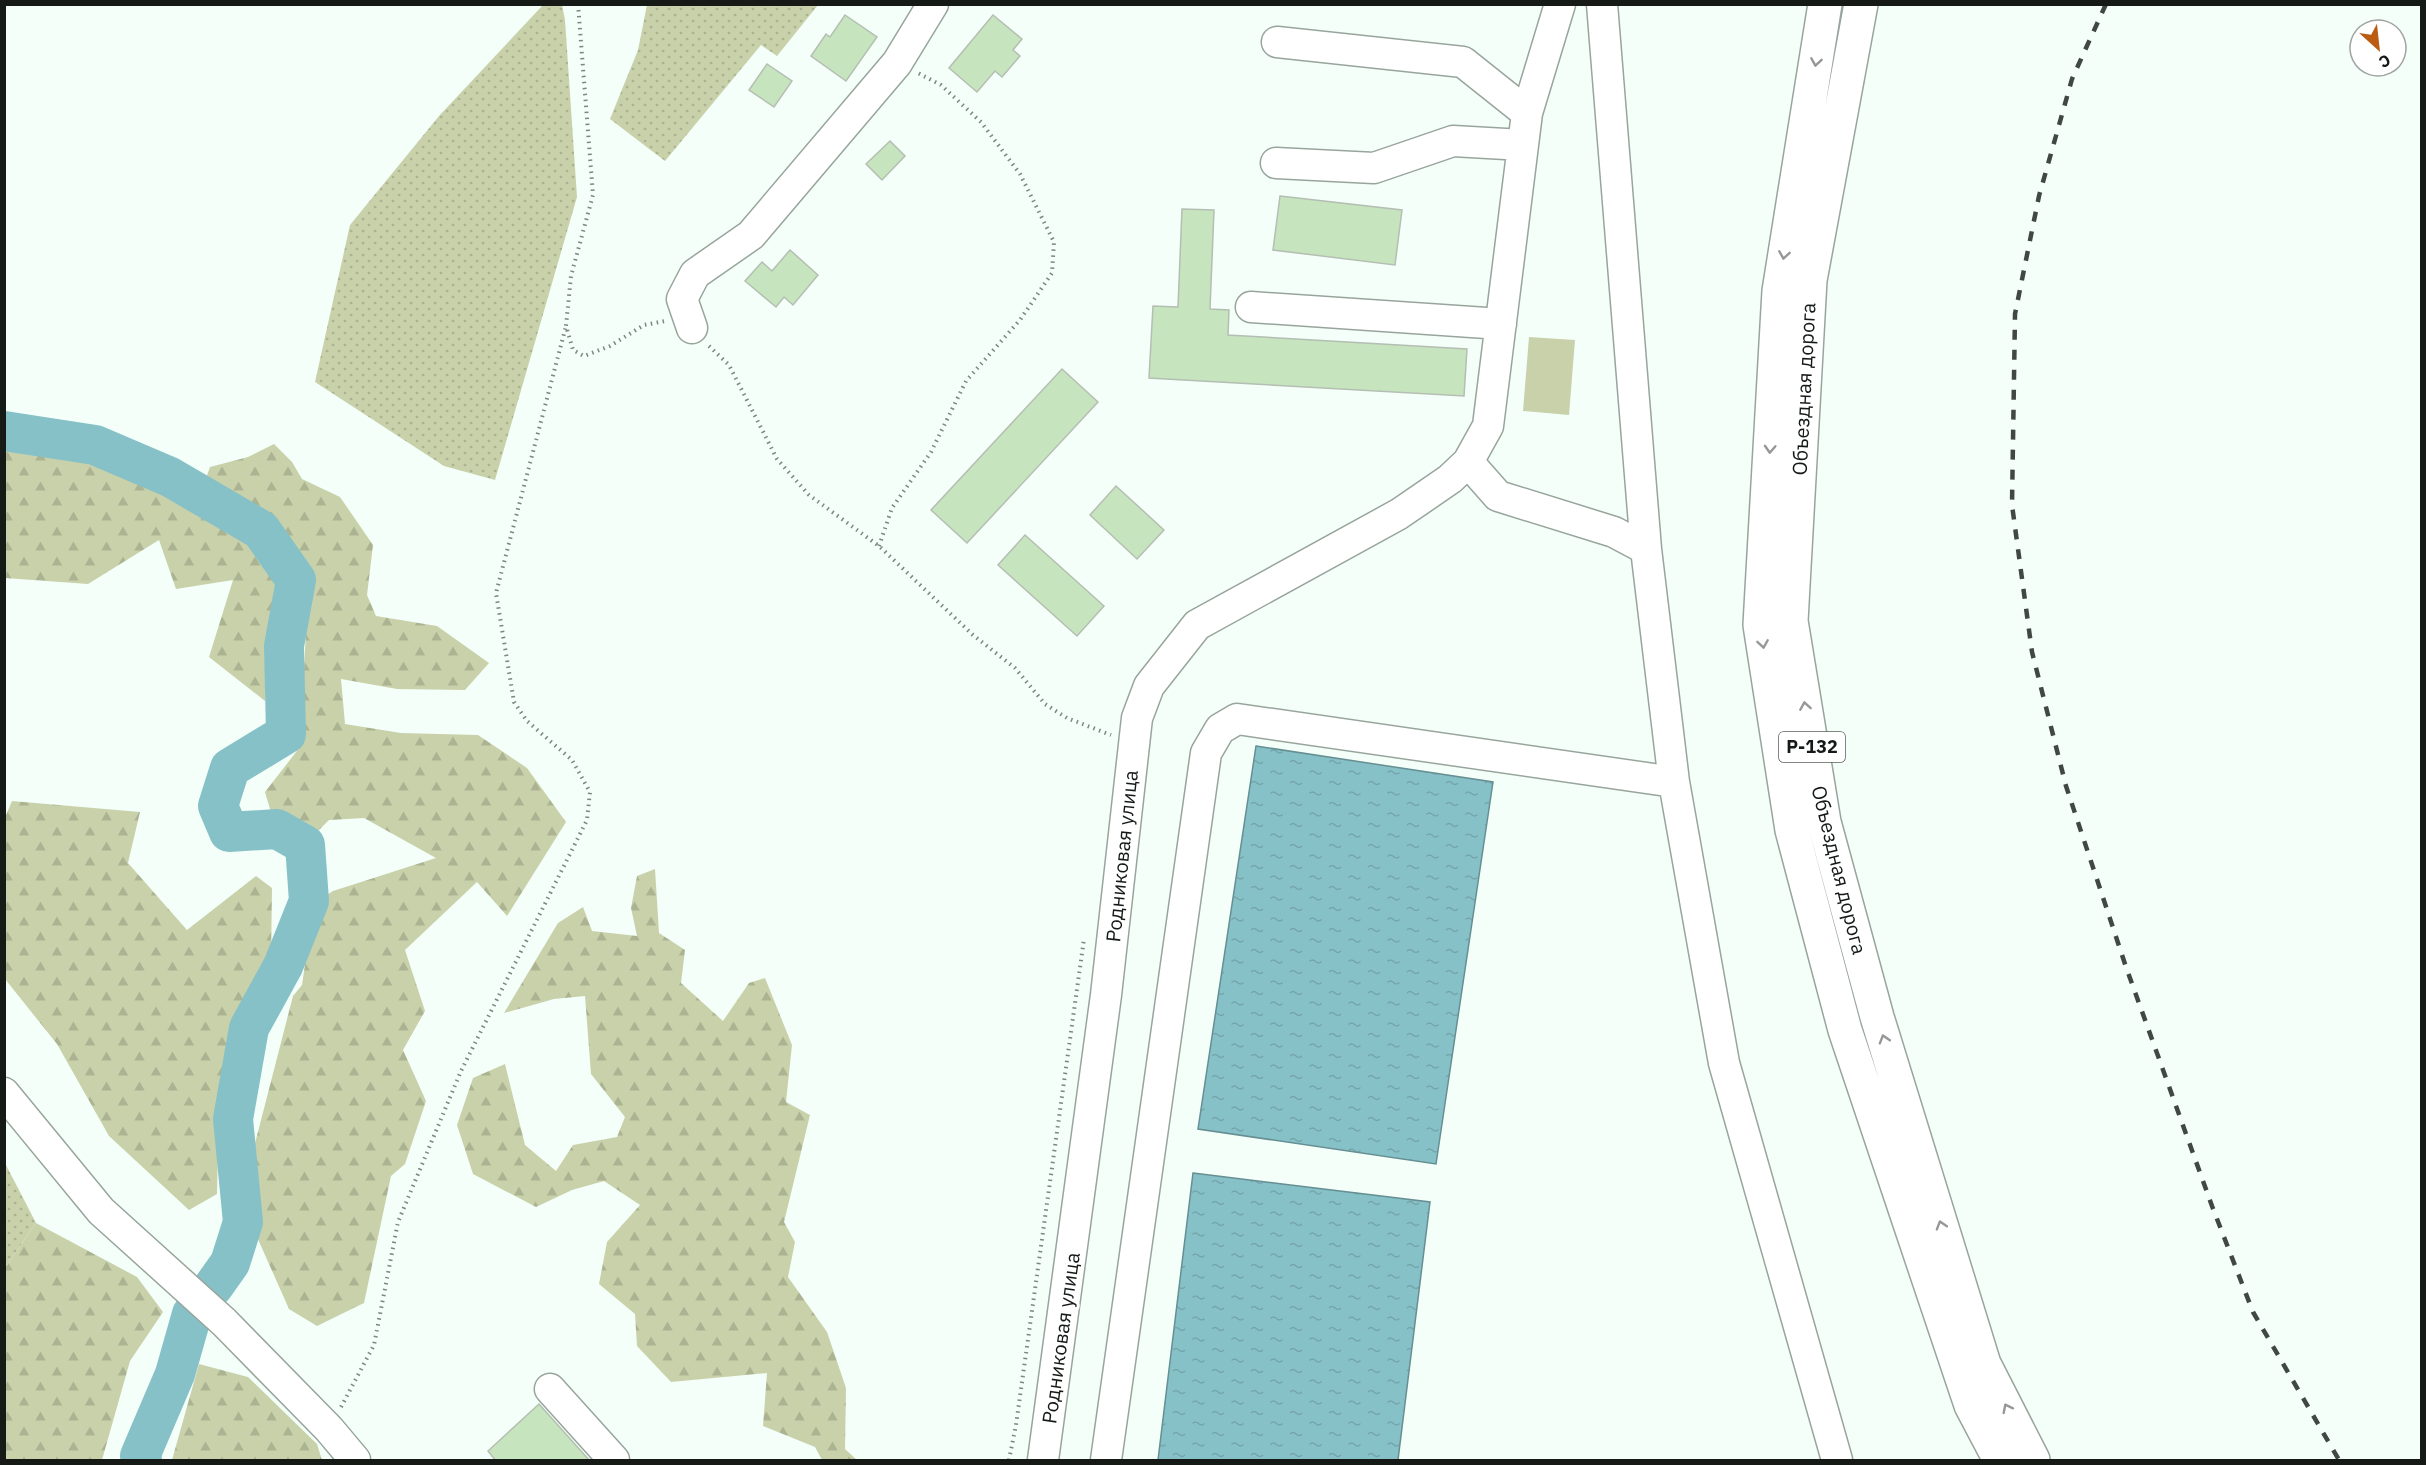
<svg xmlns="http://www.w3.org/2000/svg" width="2426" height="1465" font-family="'IBM Plex Sans',sans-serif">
<defs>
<pattern id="forest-firs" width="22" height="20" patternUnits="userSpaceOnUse" patternTransform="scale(1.5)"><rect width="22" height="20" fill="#c9d1aa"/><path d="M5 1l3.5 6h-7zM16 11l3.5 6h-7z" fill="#acb392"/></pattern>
<pattern id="garden-dots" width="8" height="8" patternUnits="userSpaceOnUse" patternTransform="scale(1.5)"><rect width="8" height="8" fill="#c9d1aa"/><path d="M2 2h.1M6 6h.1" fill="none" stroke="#acb392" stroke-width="1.8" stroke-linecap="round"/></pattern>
<pattern id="water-ripples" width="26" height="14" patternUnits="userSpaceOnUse" patternTransform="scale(1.5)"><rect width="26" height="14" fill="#87c1c8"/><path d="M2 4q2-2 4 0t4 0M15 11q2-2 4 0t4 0" fill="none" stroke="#74a5ab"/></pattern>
</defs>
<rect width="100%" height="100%" fill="#f3fff8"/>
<path fill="#c9d1aa" d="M1529 337 1575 340 1569 415 1523 411Z"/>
<path fill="url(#forest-firs)" d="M5 424 87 454 244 530 286 583 271 634 265 701 209 657 233 580 176 589 159 540 88 584 5 578Z
M274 444 292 462 302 479 340 497 373 545 367 595 376 616 437 626 489 663 465 690 397 689 341 679 345 724 401 733 478 735 527 768 566 822 507 916 477 882 405 950 425 1011 403 1050 426 1101 405 1164 391 1176 364 1303 317 1326 289 1309 249 1219 252 1155 293 996 302 985 314 903 333 891 436 858 364 818 329 820 312 837 298 845 277 833 265 792 300 747 308 593 261 509 205 481 210 467 248 457Z
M12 801 140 812 128 863 187 930 256 876 272 888 271 957 247 999 219 1093 217 1194 189 1210 109 1136 57 1044 5 979 4 820Z
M655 869 659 933 685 950 681 983 723 1021 749 983 765 978 792 1045 786 1102 810 1115 784 1222 795 1242 788 1277 827 1332 846 1388 845 1449 857 1460H822L815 1447 763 1426 767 1373 671 1382 637 1346 635 1314 599 1284 607 1242 640 1205 604 1181 572 1190 536 1207 473 1174 457 1125 473 1078 505 1064 525 1145 556 1171 573 1145 617 1137 625 1117 591 1074 585 996 554 999 504 1013 558 923 583 907 592 931 637 936 631 908 637 876Z
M36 1223 137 1277 163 1312 130 1361 102 1460H5V1268Z
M199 1364 248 1377 317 1444 322 1460H172Z"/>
<path fill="url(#garden-dots)" d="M543 5H562L565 20 577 197 495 480 444 466 315 382 350 225 439 116Z
M647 5V4L818 5 777 56 761 45 665 161 610 119 638 50Z
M5 1163 36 1223 5 1268H4Z"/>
<path fill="url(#water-ripples)" stroke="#658f93" stroke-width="1.5" d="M1256 746 1493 782 1436 1164 1198 1129Z
M1193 1173 1430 1202 1398 1460H1158Z"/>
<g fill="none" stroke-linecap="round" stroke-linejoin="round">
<path stroke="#87c1c8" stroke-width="40" d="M4 431 95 445 170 477 261 530 296 580 284 646 286 734 230 768 218 806 229 832 277 829 305 845 309 901 283 966 249 1028 233 1119 243 1222 230 1263 213 1287
M142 1460 140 1456 175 1374 192 1314"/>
</g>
<path fill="#c6e4be" stroke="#b5beb3" stroke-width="1.5" d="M845 15 877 37 846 81 811 56 826 34 830 37Z
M993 15 1022 39 1013 50 1020 56 1002 77 995 71 977 92 949 68Z
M767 64 792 81 774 107 749 90Z
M890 141 905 156 882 180 866 164Z
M1280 196 1402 210 1395 265 1273 250Z
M1182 209 1214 210 1210 309 1229 310 1228 335 1467 349 1464 396 1149 378 1153 306 1178 307Z
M790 250 818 275 793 305 784 297 776 307 745 281 762 262 772 271Z
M1062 369 1098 402 967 543 931 510Z
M1116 486 1164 530 1137 559 1090 515Z
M1025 535 1104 606 1077 636 998 565Z
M539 1404 590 1461H496L488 1451Z"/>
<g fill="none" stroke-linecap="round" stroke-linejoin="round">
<defs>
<path id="minor" d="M1602 4 1646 549 1674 782 1724 1063 1837 1460
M1277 42 1463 62 1527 113
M1276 163 1374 168 1453 141 1523 145
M1251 307 1501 324
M692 328 682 299 695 274 751 235 897 63 933 4
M1468 462 1498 496 1614 532 1646 549
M4 1093 101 1211 224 1322 329 1429 355 1460
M550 1389 614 1460
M1043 1460 1106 995 1137 718 1149 686 1197 625 1399 514 1450 479 1468 462 1488 426 1527 113 1560 4
M1106 1460 1206 753 1220 729 1237 719 1674 782"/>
<path id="highway" d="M1825 4 1779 291 1760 625 1792 830 1845 1030 1971 1405 2000 1460
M1861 4 1810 280 1791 621 1824 822 1877 1017 1984 1364 2033 1460"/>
</defs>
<use href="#minor" stroke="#98a59d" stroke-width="33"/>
<use href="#highway" stroke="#98a59d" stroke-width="36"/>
<path stroke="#7e8681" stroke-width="4" stroke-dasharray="1.5 4.5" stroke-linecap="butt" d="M578 4 593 195 571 276 566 326 573 350 584 356 610 346 644 325 665 321
M709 346 729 365 777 459 809 495 879 546 973 635 1015 668 1045 704 1067 718 1111 735
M879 546 892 508 931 452 966 381 1020 320 1052 273 1054 242 1020 174 981 122 941 85 918 73
M341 1407 374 1345 398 1222 461 1071 587 820 590 792 572 760 527 721 514 702 496 593 566 326
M1009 1460 1016 1425 1084 939"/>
<use href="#minor" stroke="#fff" stroke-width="30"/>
<use href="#highway" stroke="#fff" stroke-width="33"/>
<path stroke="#414844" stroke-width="4.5" stroke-dasharray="10 10" stroke-linecap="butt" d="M2106 4 2072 79 2039 196 2015 314 2012 505 2032 652 2066 786 2126 967 2212 1206 2253 1312 2339 1460"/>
</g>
<defs><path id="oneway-chevron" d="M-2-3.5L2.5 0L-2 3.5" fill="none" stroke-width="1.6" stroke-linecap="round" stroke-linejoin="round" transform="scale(1.5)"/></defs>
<g stroke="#969897">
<use href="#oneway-chevron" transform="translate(1816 62) rotate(99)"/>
<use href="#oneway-chevron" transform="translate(1784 255) rotate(99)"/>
<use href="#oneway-chevron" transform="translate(1770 449) rotate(93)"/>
<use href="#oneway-chevron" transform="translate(1763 644) rotate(81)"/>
<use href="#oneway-chevron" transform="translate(1805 706) rotate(-99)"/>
<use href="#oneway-chevron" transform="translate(1884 1039) rotate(-107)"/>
<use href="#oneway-chevron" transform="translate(1941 1225) rotate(-107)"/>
<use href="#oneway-chevron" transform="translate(2007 1408) rotate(-117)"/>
</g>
<g text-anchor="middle" stroke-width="6" stroke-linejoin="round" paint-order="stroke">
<rect fill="#fff" stroke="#5b5f5d" stroke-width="1.5" x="1779" y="732" width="66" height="30" rx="4.5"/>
<g font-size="18" font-weight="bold" fill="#151a17">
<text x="1812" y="753">Р-132</text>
</g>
<g font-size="20" fill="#151a17" stroke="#fff">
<text transform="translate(1804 389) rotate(-87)" y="7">Объездная дорога</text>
<text transform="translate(1122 856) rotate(-84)" y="7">Родниковая улица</text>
<text transform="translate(1839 870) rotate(76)" y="7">Объездная дорога</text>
<text transform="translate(1061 1338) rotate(-82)" y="7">Родниковая улица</text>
</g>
</g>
<rect width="2426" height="1465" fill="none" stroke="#151a17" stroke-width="12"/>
<g transform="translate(2378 48) rotate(153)"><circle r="28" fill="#ffffff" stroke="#a1a3a2" stroke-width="1.5"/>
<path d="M0-4.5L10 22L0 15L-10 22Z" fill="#ba5c11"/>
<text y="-9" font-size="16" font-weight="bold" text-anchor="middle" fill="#151a17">С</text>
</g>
</svg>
